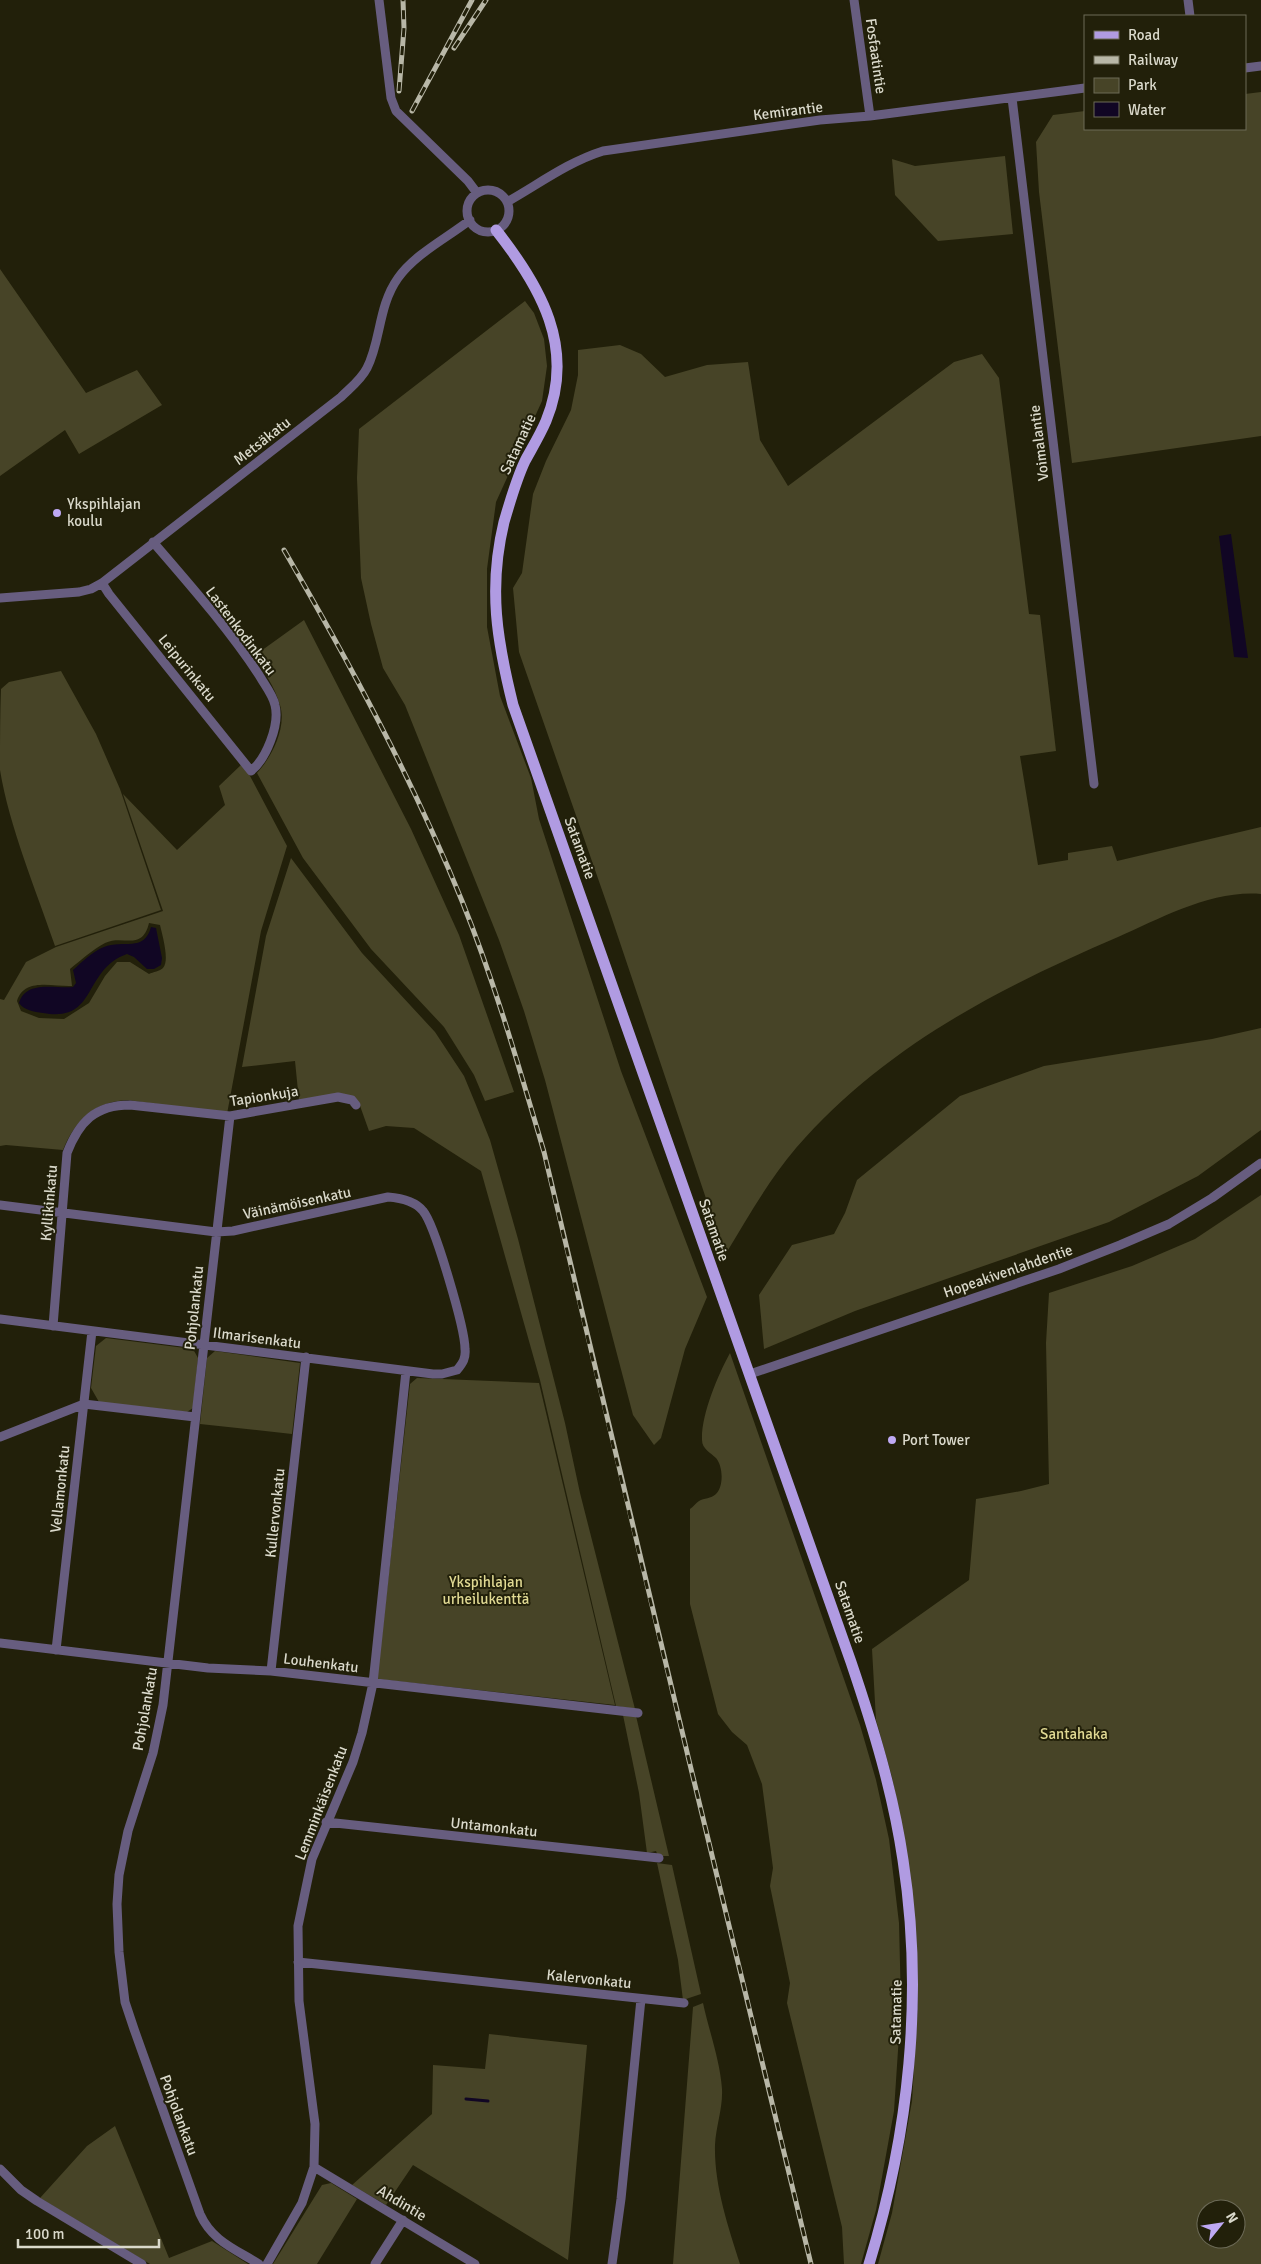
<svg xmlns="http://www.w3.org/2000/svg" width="1261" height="2264" font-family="Signika,sans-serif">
<rect width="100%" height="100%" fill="#22200a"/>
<path fill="#474427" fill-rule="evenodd" d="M1261 92V436L1072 463 1039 192 1036 142 1053 115 1085 111V129H1245V94Z
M1005 156 1013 234 938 241 895 195 892 159 915 166Z
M0 269 86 393 137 370 162 405 79 454 65 430 0 476Z
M525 301 534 313 544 339 547 366 542 401 496 502 487 569V627L500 696 531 778 539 819 621 1071 707 1297 685 1349 661 1438 654 1445 633 1415 545 1080 524 1011 499 940 405 705 383 668 371 624 361 578 357 478 359 429Z
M620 345 641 354 665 377 707 365 748 362 760 440 788 486 954 362 982 354 999 378 1029 614 1040 615 1056 751 1020 756 1038 865 1068 860V853L1112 846 1117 861 1261 827V894C1211 890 1162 918 1118 937 997 989 884 1047 796 1148 768 1181 747 1219 725 1255L609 910 519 652 513 588 522 573 533 494 546 461 571 410 578 375V350Z
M304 620 411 829 459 935 514 1092 485 1101 474 1075 444 1027 371 949 303 858 257 773C272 757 287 727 280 705 275 687 264 672 254 656Z
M61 671 96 734 120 789 161 910 55 946C36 890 9 826 0 770 0 744 0 715 1 689L9 682Z
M242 764 250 776 287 846 261 931 227 1114 128 1100C95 1101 75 1120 63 1150L6 1145 0 1146V999L4 1000 26 962 56 947 163 911 123 794 177 850 225 805 219 786ZM149 923 160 925C162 934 170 961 163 968 160 971 153 972 149 974L130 962H117L105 976 89 1003 64 1019 39 1018 21 1011 17 1001C24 977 54 987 72 986L70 969C81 960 92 950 105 943 123 934 142 952 149 923Z
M291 858 362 953 435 1032 464 1076 476 1105 490 1140 518 1239 565 1423 580 1493 635 1709 616 1706 540 1380 481 1171 414 1128 386 1126 369 1131 359 1103 352 1097 299 1101 295 1061 242 1067 266 936Z
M1261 1028V1130L1198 1176 1109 1222 855 1311 764 1349 759 1295 792 1245 834 1234 845 1213 857 1180 960 1096 1044 1066 1212 1039Z
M1261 1195V2264H878L892 2213 912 2101 918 2005 914 1916 904 1838 892 1777 876 1720 872 1649 969 1580 976 1499 1021 1491 1049 1484 1046 1343 1049 1293 1132 1266 1195 1239ZM1206 2209H1236V2239H1206Z
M106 1338 193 1349 198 1358 193 1408 187 1412 99 1402 91 1388 96 1346Z
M215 1351 300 1363 292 1434 200 1424 207 1358Z
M730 1353 860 1725 876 1780 889 1839 899 1923 901 2005 894 2111 876 2210 861 2264H844L842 2227 787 2003 790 1983 770 1886 773 1868 762 1784 747 1745 732 1732 718 1714 690 1604V1509C693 1507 696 1503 699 1501 704 1498 711 1499 716 1494 724 1486 723 1466 716 1458 711 1453 702 1449 702 1440 701 1415 718 1375 730 1353Z
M417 1378 539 1383 615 1705 377 1679 410 1384Z
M623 1715 636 1716 669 1856H658L656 1851 647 1853 639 1793Z
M657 1863 672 1865 701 1994 683 2000 678 1960Z
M703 2003C709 2031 720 2060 722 2089 723 2108 716 2126 715 2145 714 2185 728 2226 740 2264H673L693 2007Z
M489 2034 587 2045 568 2260 413 2165 386 2205 352 2185 432 2114 433 2065 485 2069Z
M115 2126 169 2258 212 2241 248 2264H150L40 2198 87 2146Z
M331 2183 357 2199 317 2264H273L322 2185Z"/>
<path fill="#110624" d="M1231 534 1248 658 1234 657 1219 536Z
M151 927 156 928 162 958 161 965 154 969H147L134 957 127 954C82 970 98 1023 43 1013 34 1012 24 1010 19 1003 26 980 55 989 73 987L76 983 73 970C82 962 93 951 104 947 123 939 144 953 151 927Z"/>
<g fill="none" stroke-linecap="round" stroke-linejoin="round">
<path stroke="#110624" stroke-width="3" d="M466 2099 488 2101"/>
<path stroke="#675d7f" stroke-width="9" d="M379 0 391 98 396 111 468 181 477 193
M854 0 870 116
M1188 0 1190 16
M1245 68 1261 66
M1012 98 1094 784
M467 211a21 21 0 1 1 42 0a21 21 0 1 1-42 0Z
M507 202C539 184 568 162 603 151L820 120 870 116 1085 88
M102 583 109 594 251 771C266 759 280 725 275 705 273 695 264 684 259 675 228 628 190 585 153 542
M0 598 79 592 91 589 102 583 341 397C350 388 361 380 367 368 381 341 378 306 398 278 415 254 447 238 470 220
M230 1116 163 1705 153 1753 128 1831 119 1875 117 1904 119 1952 125 2002 134 2029 200 2214C212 2241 235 2249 259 2264
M0 1205 216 1232 233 1231 388 1197C401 1198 415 1201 423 1211 435 1225 465 1329 465 1349 466 1358 463 1363 457 1370L442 1374H433L0 1319
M53 1326 67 1153C79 1122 95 1105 130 1105L230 1116 338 1097 352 1100 356 1105
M750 1374 1059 1269 1120 1245 1169 1224 1212 1198 1261 1163
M0 1437 84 1404 195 1417
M0 1643 208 1668 271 1671 638 1713
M56 1650 92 1331
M271 1671 306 1357
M326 1822 659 1858
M298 1962 684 2003
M314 2167 475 2264
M0 2169 21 2190 37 2201 142 2264
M267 2264 302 2203 314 2167 315 2124 299 2001 298 1926 312 1859 353 1762 362 1733 373 1683 406 1371
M375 2264 403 2220
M612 2264 621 2199 641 1999"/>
<path stroke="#b09be2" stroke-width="11" d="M496 230C541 287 576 348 546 421 540 435 532 448 525 461 516 480 510 502 504 522 488 588 497 641 513 705L851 1662C873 1727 893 1792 903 1860 924 1995 909 2134 869 2264"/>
<defs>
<path id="rail" d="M454 48 486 0
M399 91 404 28 403 0
M412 111 472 0
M284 550C350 664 412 778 462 901 495 983 519 1067 544 1152 630 1524 722 1893 811 2264"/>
</defs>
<use href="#rail" stroke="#b8b7a7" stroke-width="5"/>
<use href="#rail" stroke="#22200a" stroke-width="3" stroke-dasharray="9" stroke-linecap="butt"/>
</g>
<g fill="#bfa9f4" stroke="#22200a" stroke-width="2">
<circle cx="57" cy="513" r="5"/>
<circle cx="892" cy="1440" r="5"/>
</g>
<g text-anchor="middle" stroke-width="4" stroke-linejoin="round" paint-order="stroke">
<g font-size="15" fill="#dad9cb" stroke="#22200a">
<text transform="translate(876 56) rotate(82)" y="5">Fosfaatintie</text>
<text transform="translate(788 111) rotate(-7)" y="5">Kemirantie</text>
<text transform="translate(262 441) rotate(-38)" y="5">Metsäkatu</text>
<text transform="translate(1039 443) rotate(-97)" y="5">Voimalantie</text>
<text transform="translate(518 444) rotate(-65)" y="5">Satamatie</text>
<text transform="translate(241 631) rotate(53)" y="5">Lastenkodinkatu</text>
<text transform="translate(187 668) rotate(51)" y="5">Leipurinkatu</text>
<text transform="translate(580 848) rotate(70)" y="5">Satamatie</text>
<text transform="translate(264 1096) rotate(-9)" y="5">Tapionkuja</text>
<text transform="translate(49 1203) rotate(-85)" y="5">Kyllikinkatu</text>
<text transform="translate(297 1203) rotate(-12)" y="5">Väinämöisenkatu</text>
<text transform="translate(714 1230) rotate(71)" y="5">Satamatie</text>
<text transform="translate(1008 1271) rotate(-19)" y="5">Hopeakivenlahdentie</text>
<text transform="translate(194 1308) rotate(-84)" y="5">Pohjolankatu</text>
<text transform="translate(257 1338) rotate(7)" y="5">Ilmarisenkatu</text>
<text transform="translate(60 1489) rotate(-84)" y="5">Vellamonkatu</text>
<text transform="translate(275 1513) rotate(-84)" y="5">Kullervonkatu</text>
<text transform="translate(850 1612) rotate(71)" y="5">Satamatie</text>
<text transform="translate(321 1663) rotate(7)" y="5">Louhenkatu</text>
<text transform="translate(145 1709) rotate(-80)" y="5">Pohjolankatu</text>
<text transform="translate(321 1803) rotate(-69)" y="5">Lemminkäisenkatu</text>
<text transform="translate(494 1827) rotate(6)" y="5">Untamonkatu</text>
<text transform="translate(589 1979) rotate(6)" y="5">Kalervonkatu</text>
<text transform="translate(896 2012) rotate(-89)" y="5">Satamatie</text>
<text transform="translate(179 2115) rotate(70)" y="5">Pohjolankatu</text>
<text transform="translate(402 2203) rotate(31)" y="5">Ahdintie</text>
</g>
<g font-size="15" fill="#dad9cb" stroke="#22200a" text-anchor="start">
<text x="67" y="509">Ykspihlajan<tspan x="67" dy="17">koulu</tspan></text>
<text x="902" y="1445">Port Tower</text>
</g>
<g font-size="15" fill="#e0d993" stroke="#22200a">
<text x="486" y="1587">Ykspihlajan<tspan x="486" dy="17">urheilukenttä</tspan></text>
<text x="1074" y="1739">Santahaka</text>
</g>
</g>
<rect x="1084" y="15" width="162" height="115" fill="#22200a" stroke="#6c6a57"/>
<rect x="1094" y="31" width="25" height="8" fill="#b09be2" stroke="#6c6a57"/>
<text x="1128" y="40" font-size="15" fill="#dad9cb">Road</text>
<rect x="1094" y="56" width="25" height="8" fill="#b8b7a7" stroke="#6c6a57"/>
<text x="1128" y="65" font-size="15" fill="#dad9cb">Railway</text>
<rect x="1094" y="78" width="25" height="15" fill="#474427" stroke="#6c6a57"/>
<text x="1128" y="90" font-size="15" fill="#dad9cb">Park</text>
<rect x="1094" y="102" width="25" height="15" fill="#110624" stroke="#6c6a57"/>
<text x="1128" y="115" font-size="15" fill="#dad9cb">Water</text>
<g transform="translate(1221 2224) rotate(60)"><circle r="24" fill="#22200a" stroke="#6c6a57"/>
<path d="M0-4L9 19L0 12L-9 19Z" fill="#bfa9f4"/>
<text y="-8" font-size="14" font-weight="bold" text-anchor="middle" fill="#dad9cb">N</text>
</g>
<path d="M18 2239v8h141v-8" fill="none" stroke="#dad9cb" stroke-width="2.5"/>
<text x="25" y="2239" font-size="15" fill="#dad9cb" stroke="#22200a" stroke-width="4" paint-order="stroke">100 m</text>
</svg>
